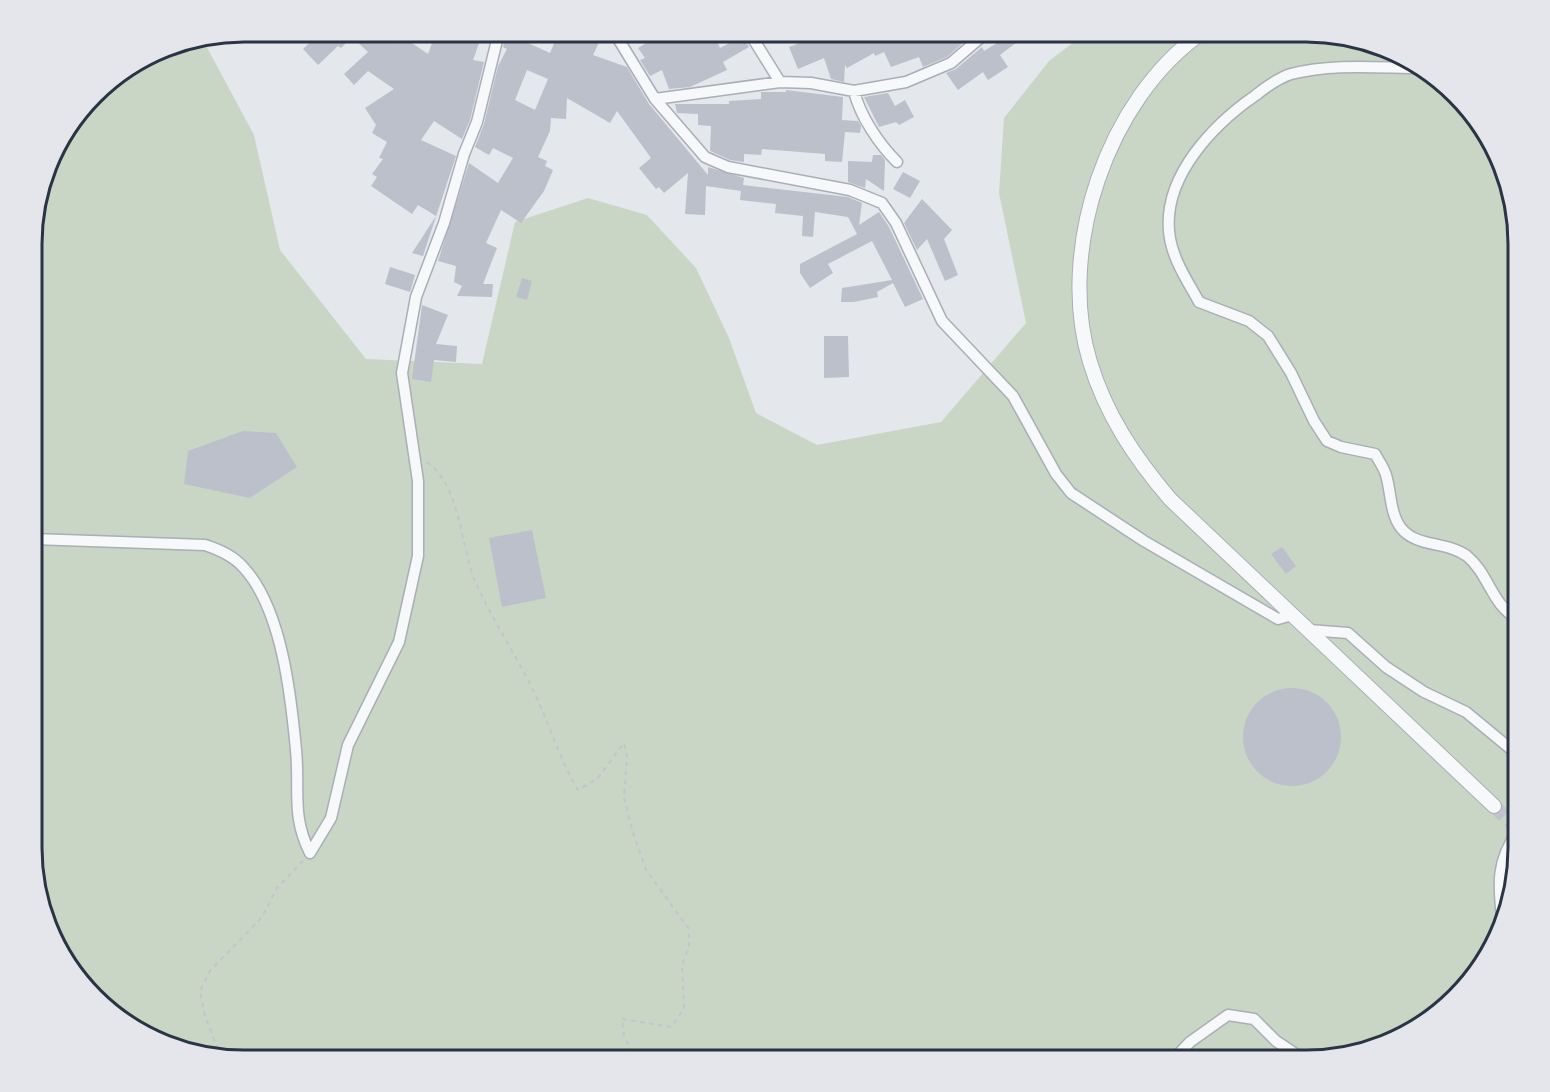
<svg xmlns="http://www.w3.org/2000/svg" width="1550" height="1092" font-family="Manrope,sans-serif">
<rect width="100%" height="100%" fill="#e4e7ec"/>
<path fill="#c9d6c5" d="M1087 32H1320L1387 48 1436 76 1496 149 1518 230V862L1502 929 1474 978 1401 1038 1307 1060H230L175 1049 114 1016 60 954 33 876V216L54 149 103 84 163 48 203 40 254 135 280 250 366 359 482 364 515 222 588 198 647 215 696 268 729 338 756 413 817 445 941 422 1026 323 999 193 1004 118 1049 61Z"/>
<path fill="#bbc0ca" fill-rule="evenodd" d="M321 32H384L398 44 403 37 428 54 436 32H472L482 35 473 60 484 62 470 120 462 139 434 121 421 140 456 156 423 256 412 253 436 216 418 205 412 214 371 186 377 177 372 174 383 159 379 158 387 142 372 133 376 125 365 108 394 89 368 71 354 85 344 74 368 52 352 37 341 48 338 46 318 65 303 49Z
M559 32H570L588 39 591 32H604L593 55 627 67 649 104 708 175V167L744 178 743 185 848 197 862 203 859 225 879 212 889 227 923 299 905 307 893 283 877 292 878 297 854 302H841L842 288 892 280 872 241 828 264 833 273 810 288 800 273V264L857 234 848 217 815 212 813 237 802 236 803 216 775 213 776 204 740 200 741 191 706 186 705 215 685 214 688 173 664 193 659 187 656 189 639 168 651 158 617 111 610 123 567 98 566 119 551 118 550 131 538 157 547 161 545 166 553 170 544 191 521 223 501 210 486 243 497 248 483 284H493L492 297 457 296 462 286 454 282 456 266 438 261 469 163 498 183 513 158 493 148 489 155 475 147 484 124 498 66 507 49 503 47 505 40 508 34 550 53ZM527 70 548 79 535 110 515 100Z
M639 32H713L720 48 743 36 749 47 723 62 727 70 690 87 669 89 662 70 650 76 640 60 645 58 638 48 646 43Z
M829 32H972L973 34 947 57 923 67 919 57 891 67 884 52 875 56 874 53 847 68 845 65 844 82 831 79 824 58 798 69 789 47Z
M1015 32H1030L1000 55 1008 67 988 80 983 72 958 90 946 73 956 69 982 47 984 51Z
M786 90 843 97 842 120 858 121 861 126 860 133 845 132 842 162 825 161V154L762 149 761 155 744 154V162L730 160 710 151 711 126 698 125V114L677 113 675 104H729V101L761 99V92H786Z
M888 93 895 106 905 100 914 117 899 125 896 122 879 127 864 97Z
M873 155H881L885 160 884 191 866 179 865 188 848 182V161L872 162Z
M903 172 920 181 910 198 893 189Z
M922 199 952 230 944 239 958 275 945 281 927 239 917 250 904 223Z
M390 267 415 275 410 292 385 284Z
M522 278 532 281 527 300 516 297Z
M422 305 448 315 436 344 457 346 456 362 434 360 431 382 412 379Z
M824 336H848L849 377 824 378Z
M243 431 276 433 297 467 250 498 184 484 188 451Z
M532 530 546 598 502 607 489 538Z
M1282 547 1296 566 1286 574 1271 554Z
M1243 737a49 49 0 1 1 98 0a49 49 0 1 1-98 0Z"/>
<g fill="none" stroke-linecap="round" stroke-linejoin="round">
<path stroke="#bfc3cb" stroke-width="14" stroke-dasharray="14 7" stroke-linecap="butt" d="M1494 806 1518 829"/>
<defs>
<path id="minor" d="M614 32 655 99 705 157 728 167 850 190 882 203 896 223 942 321 1013 396 1056 474 1071 493 1144 541 1278 619 1292 615
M749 32 780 82
M1423 68C1379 68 1334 63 1291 74 1278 78 1266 87 1256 95 1214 124 1164 175 1169 231 1171 257 1187 280 1199 302L1249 321 1268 336 1291 373 1314 421 1327 441 1341 447 1375 454C1379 461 1384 468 1386 475 1391 491 1390 514 1401 528 1417 548 1447 541 1467 556 1489 574 1492 606 1518 619
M854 91C860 116 879 144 897 162
M655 99 780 82 811 83 854 91 906 82 951 63 987 32
M33 539 205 545C220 550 234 556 244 568 282 610 291 696 296 750 300 791 291 815 310 853
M1309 630 1348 633 1386 667 1424 692 1466 712 1518 755
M310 853 331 818 348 745 399 642 418 556V481L402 373 416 297 444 223 464 154 477 122 499 32
M1503 927C1499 889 1494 864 1518 831
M1173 1060 1190 1042 1228 1015 1254 1019 1276 1041 1297 1055 1318 1058"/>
<path id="tertiary" d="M1203 32C1107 98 1056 251 1090 362 1106 415 1135 458 1170 499L1494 806"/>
</defs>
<use href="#minor" stroke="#a9aeb7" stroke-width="13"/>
<use href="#tertiary" stroke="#a9aeb7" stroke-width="16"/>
<path stroke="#c2c5cb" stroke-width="2" stroke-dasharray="4.5 4.5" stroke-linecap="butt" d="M427 462C461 487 460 544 475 581 492 620 517 656 535 694 550 726 560 760 578 790L597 779 624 743 627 757 624 798 634 836 646 870 689 929V947L682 965 684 1009 671 1027 622 1019 624 1036 636 1060
M221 1058 205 1016 200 991 210 971 262 917 277 888 303 861"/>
<use href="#minor" stroke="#f7f8fa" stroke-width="10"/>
<use href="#tertiary" stroke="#f7f8fa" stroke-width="14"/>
</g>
<path d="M0 0H1550V1092H0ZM244 42H1306A202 202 0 0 1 1508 244V848A202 202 0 0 1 1306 1050H244A202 202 0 0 1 42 848V244A202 202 0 0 1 244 42Z" fill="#e4e6eb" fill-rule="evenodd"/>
<path fill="none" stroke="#2b3445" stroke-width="3" d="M244 42H1306A202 202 0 0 1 1508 244V848A202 202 0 0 1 1306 1050H244A202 202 0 0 1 42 848V244A202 202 0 0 1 244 42Z"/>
</svg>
